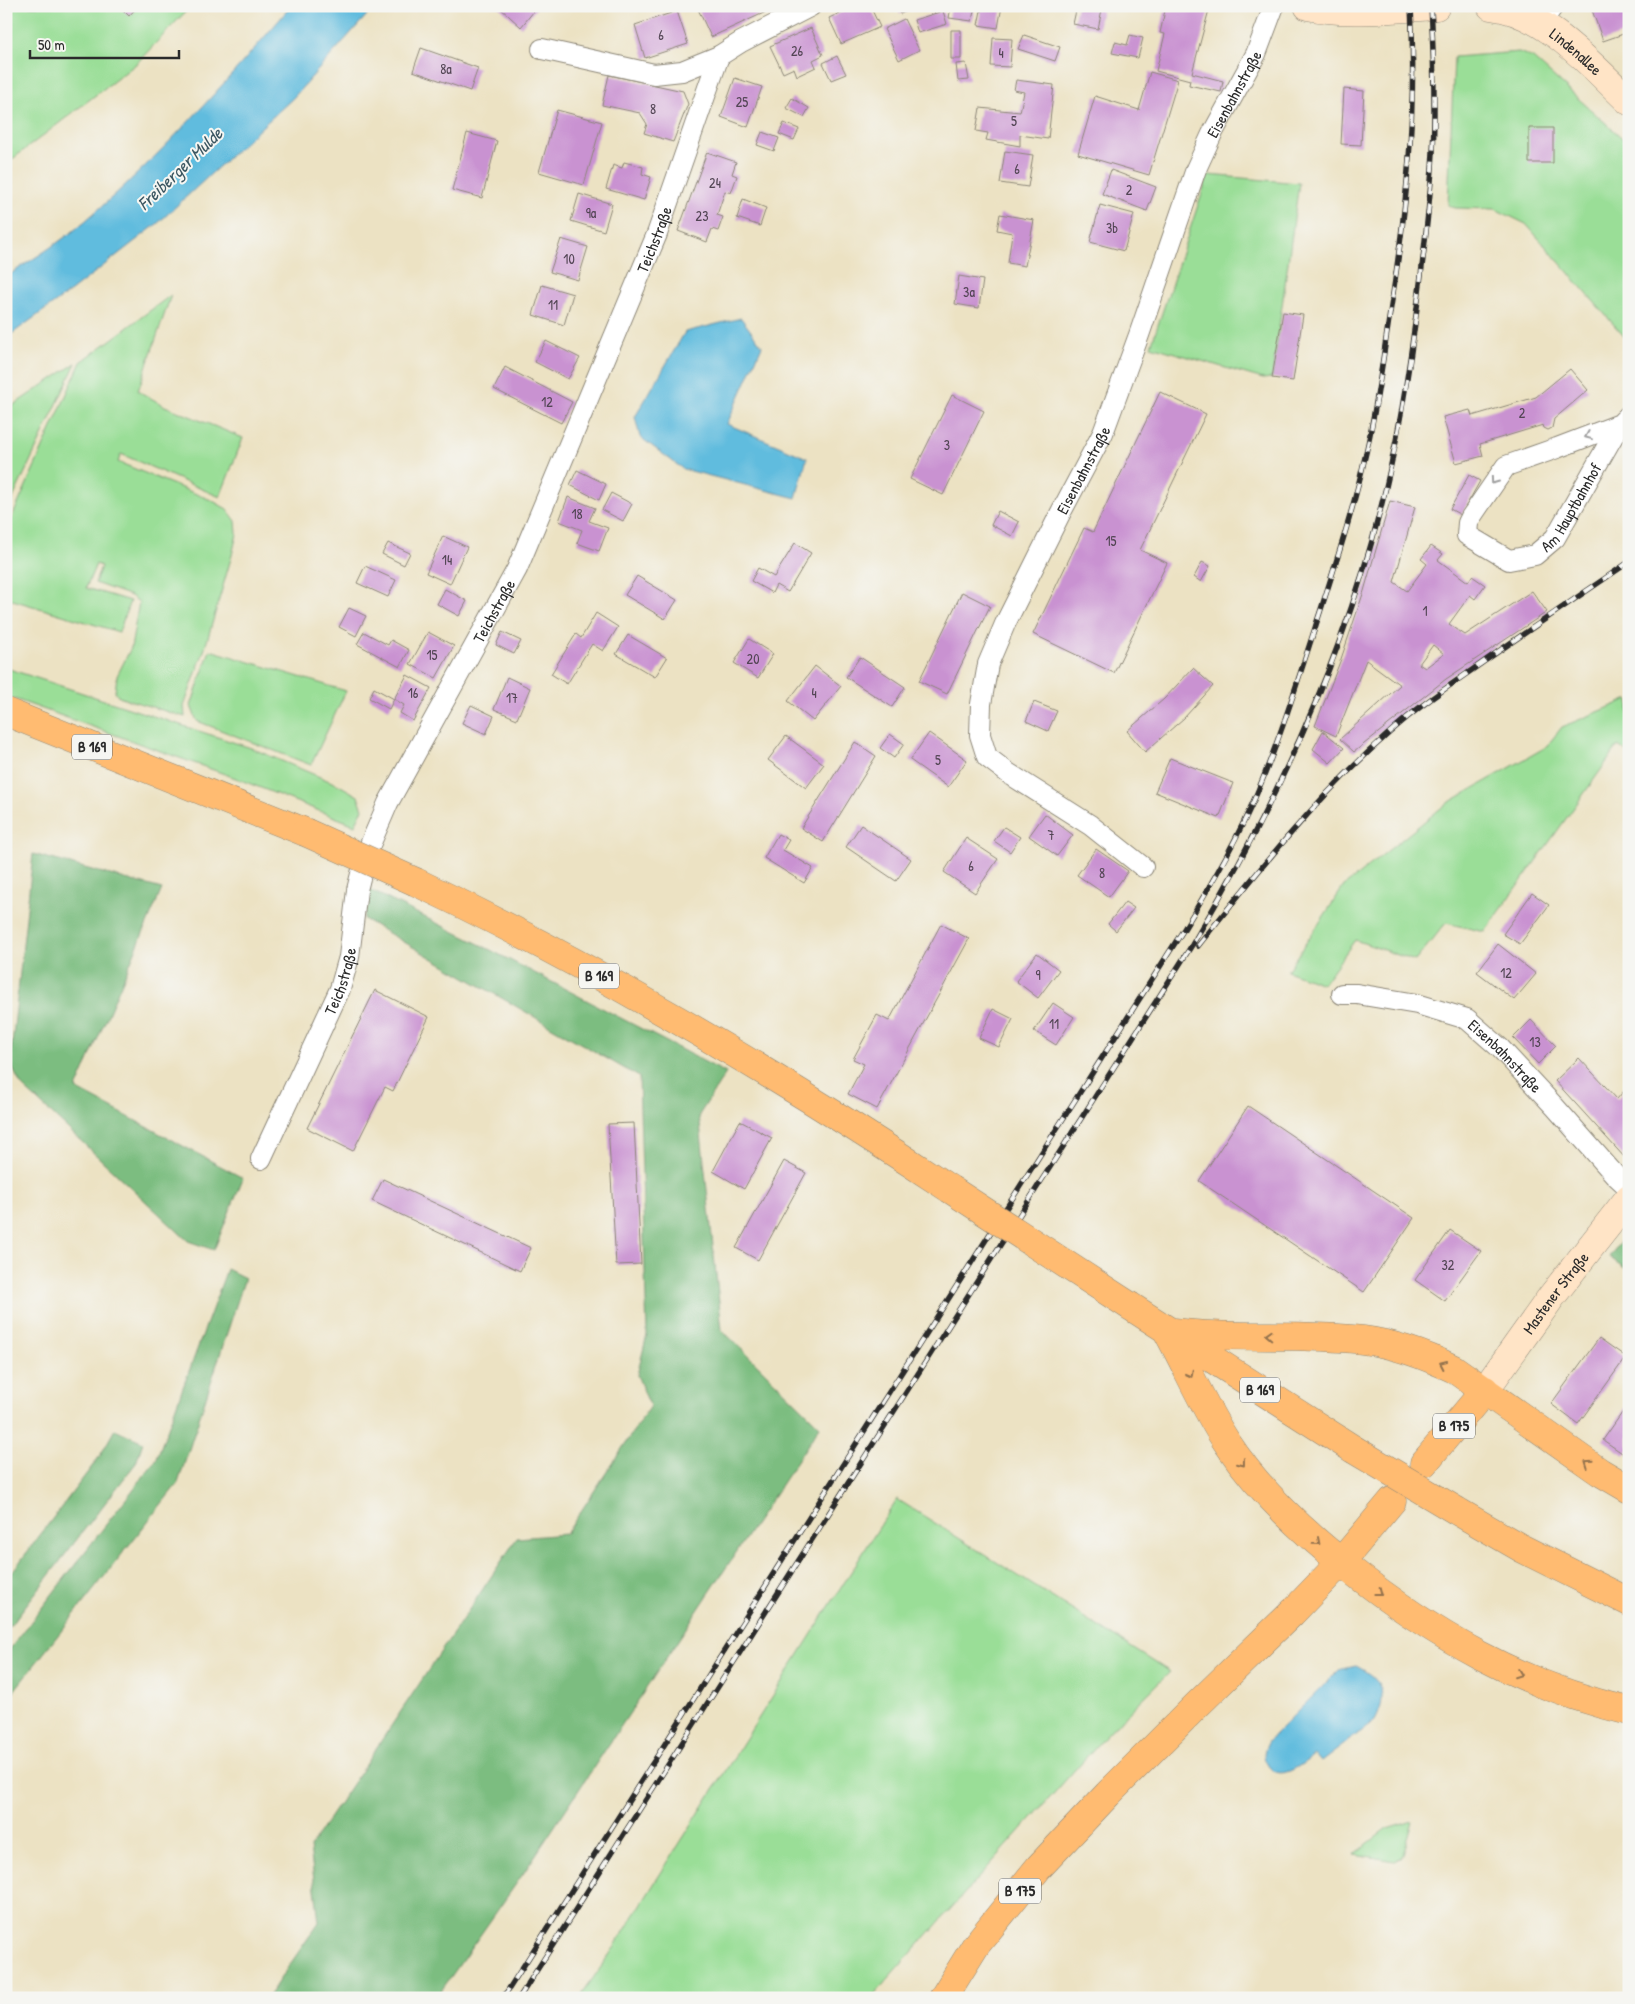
<svg xmlns="http://www.w3.org/2000/svg" width="1635" height="2004" font-family="'Patrick Hand',sans-serif">
<rect width="100%" height="100%" fill="#f6f6f2"/>
<filter id="ink" filterUnits="userSpaceOnUse"><feTurbulence type="fractalNoise" baseFrequency=".02" numOctaves="2"/><feDisplacementMap in="SourceGraphic" scale="10" xChannelSelector="R" yChannelSelector="G"/><feConvolveMatrix kernelMatrix="1 2 1 2 8 2 1 2 1" color-interpolation-filters="sRGB"/></filter>
<filter id="wash" filterUnits="userSpaceOnUse"><feTurbulence type="fractalNoise" baseFrequency=".0096" numOctaves="4" result="noise"/><feDisplacementMap in="SourceGraphic" scale="20" xChannelSelector="R" yChannelSelector="G"/><feGaussianBlur stdDeviation="1.12" result="paint"/><feColorMatrix in="noise" values="0 0 0 0 0 0 0 0 0 0 0 0 0 0 0 0 0 1.4 0 .05"/><feComposite in="paint" operator="in"/></filter>
<g filter="url(#wash)">
<rect width="100%" height="100%" fill="#ece2c3"/>
<path fill="#9ade97" stroke="#628461" d="M6 6H191L136 64 6 164Z
M1519 52 1533 58 1629 144V342L1526 224 1495 209 1455 208 1448 205 1454 57Z
M1208 175 1299 183 1272 378 1263 379 1151 346Z
M171 295 138 391 165 406 243 438 220 497 121 454 118 462 211 500 227 509 236 521 237 534 232 555 205 648 184 706 185 717 119 697 115 692 117 676 131 648 139 602 131 596 95 583 101 566 96 564 86 588 130 601 119 632 6 598V531L81 362Z
M76 363 6 513V410Z
M210 650 346 691 311 765 197 721 191 706Z
M6 668 251 748 339 785 358 796 363 809 355 825 233 777 6 696Z
M1629 699V753L1618 746 1485 932 1446 923 1415 961 1355 940 1323 984 1287 971 1344 886 1446 804 1546 747 1562 727Z
M897 1499 1170 1672 1106 1735 871 1998H579L606 1960Z
M1413 1821 1402 1858 1395 1861 1354 1854 1387 1829Z"/>
<path fill="#7bbd80" stroke="#537456" d="M33 854 162 889 76 1089 243 1178 214 1250 188 1241 21 1085 10 1063Z
M368 889 481 945 726 1073 699 1115 722 1330 820 1426 523 1874 436 1998H267L319 1922 310 1847 517 1538 566 1534 650 1406 637 1375 647 1335 639 1077 364 919Z
M1629 1231V1271L1609 1257Z
M227 1269 245 1278 178 1483 6 1701V1654L156 1460Z
M115 1429 143 1442 136 1463 6 1631V1580L100 1456Z"/>
<path fill="#60bcde" stroke="#467484" d="M291 6H375L293 98 157 224 71 291 6 338V277C28 262 51 248 72 232 153 165 223 86 291 6Z
M741 318 762 346 727 424 807 458 796 498 683 469 640 437 635 417 685 332Z
M1356 1666C1382 1679 1389 1694 1375 1721L1321 1762 1315 1755C1301 1764 1278 1786 1266 1762 1262 1754 1265 1748 1269 1740L1339 1670Z"/>
<g id="blocks">
<path fill="#c992d1" fill-rule="evenodd" d="M119 6H138L129 16Z
M498 6H538L521 27Z
M704 6H779L711 37 698 9Z
M855 6H870L880 27 841 44 829 18Z
M897 6H919L900 14Z
M951 6H975L972 21 949 18Z
M982 6H1002L998 28 978 25Z
M1077 6H1090L1102 9 1098 29 1073 24Z
M1166 6H1210L1192 73 1223 81 1221 92 1189 85 1190 80 1156 71 1165 34 1160 33Z
M1603 6H1629V32L1603 41 1592 10Z
M677 11 688 44 645 58 635 25Z
M943 11 947 24 918 33 914 20Z
M904 19 919 50 899 60 884 29Z
M811 28 823 55 813 60 816 67 797 76 794 68 783 73 770 46Z
M951 30H961V59H951Z
M1024 35 1060 47 1055 61 1018 49Z
M1130 35 1143 38 1138 58 1112 53 1115 42 1127 45Z
M993 38 1012 39 1010 67 991 66Z
M421 48 478 68 470 91 413 71Z
M837 56 846 74 831 80 823 63Z
M966 63 969 80 958 81 956 64Z
M1150 72 1178 80 1149 175 1078 154 1095 96 1139 110Z
M609 75 683 91 688 104 673 142 644 133 647 124 640 113 602 105Z
M735 78 762 87 748 127 721 117Z
M1016 80 1054 85 1048 139 1020 135V146L986 140 988 133 976 131 980 108 1020 112 1024 92 1014 90Z
M1344 89 1364 91 1361 145 1341 144Z
M792 98 809 108 804 117 786 108Z
M557 110 602 122 584 185 539 172Z
M784 123 799 129 794 140 779 134Z
M1529 128H1553V163H1529Z
M762 132 779 138 774 151 757 145Z
M467 133 497 141 482 198 452 190Z
M1005 151 1033 155 1028 187 1000 183Z
M707 152 736 162 732 174 737 176 731 193 725 191 717 215 723 217 718 231 712 229 707 242 678 231Z
M624 162 643 167 642 174 651 177 644 200 606 189 613 165 622 168Z
M1111 170 1156 187 1147 211 1102 194Z
M579 194 612 204 604 231 571 221Z
M743 199 766 208 760 226 737 218Z
M1100 205 1134 214 1124 251 1090 242Z
M1000 214 1034 220 1025 266 1008 263 1012 233 997 230Z
M561 239 588 247 578 280 550 272Z
M959 276 983 280 979 308 955 304Z
M542 285 573 294 564 325 533 315Z
M1283 312 1303 315 1293 381 1272 378Z
M546 341 580 358 568 379 535 362Z
M505 367 572 402 561 423 494 389Z
M1570 369 1588 390 1554 419 1552 428 1548 430 1544 428 1543 425 1480 444 1483 456 1456 463 1443 417 1470 410 1472 416 1536 397Z
M1160 392 1206 414 1140 550 1167 563 1114 673 1033 634 1084 528 1093 532Z
M952 395 984 411 943 495 910 479Z
M577 470 606 484 599 500 570 485Z
M1469 475 1480 481 1461 515 1450 509Z
M611 493 632 504 623 521 602 510Z
M568 497 595 508 589 521 608 528 599 551 577 543 582 530 559 521Z
M1390 501 1415 507 1394 582 1407 591 1427 564 1421 559 1431 546 1443 554 1438 560 1468 582 1472 576 1485 585 1475 599 1470 595 1449 624 1465 635 1532 591 1547 612 1446 679 1354 752 1340 739 1400 685 1366 660 1336 736 1315 726 1341 659 1364 591ZM1433 645 1444 654 1425 668 1419 664Z
M998 511 1019 522 1012 536 991 525Z
M443 536 467 547 450 584 426 573Z
M388 543 410 553 404 565 382 554Z
M795 543 811 553 788 592 776 585 772 593 751 581 758 568 774 577Z
M1202 562 1210 566 1201 582 1194 577Z
M365 566 396 580 388 597 357 583Z
M637 576 677 600 665 619 625 595Z
M445 589 467 601 459 616 437 604Z
M962 592 990 606 947 694 919 681Z
M349 608 366 616 356 636 339 627Z
M596 613 618 627 603 651 592 644 567 684 551 674 576 634 581 638Z
M364 632 388 645 391 640 409 650 400 667 357 644Z
M428 632 454 646 436 678 410 664Z
M502 632 521 641 514 654 496 645Z
M628 635 667 658 655 677 616 654Z
M749 639 773 654 758 678 734 663Z
M860 657 905 687 892 707 846 677Z
M815 666 841 686 813 721 788 701Z
M1193 668 1213 686 1184 718 1145 752 1127 731 1164 699Z
M407 675 431 688 413 721 400 713 404 705 394 699Z
M507 677 530 688 517 719 494 709Z
M374 688 394 699 389 709 369 698Z
M1034 702 1057 711 1048 731 1026 721Z
M471 705 494 716 486 734 462 723Z
M1323 731 1344 748 1330 763 1313 749Z
M929 733 967 760 948 787 910 760Z
M890 734 904 744 894 758 880 748Z
M786 736 824 764 806 788 768 760Z
M855 742 876 756 823 842 801 828Z
M1170 758 1233 783 1219 818 1155 792Z
M1045 814 1073 835 1057 856 1029 836Z
M861 825 911 859 896 881 846 847Z
M1004 827 1020 837 1010 852 994 841Z
M778 834 789 840 783 850 813 868 804 883 764 858Z
M966 838 998 859 975 893 944 872Z
M1096 849 1128 871 1109 897 1077 875Z
M1532 893 1549 905 1520 944 1503 934Z
M1125 902 1134 908 1116 931 1108 924Z
M941 924 969 939 877 1109 848 1094 864 1064 853 1059 877 1015 889 1021Z
M1498 944 1536 974 1514 1000 1477 972Z
M1037 953 1059 970 1038 998 1016 981Z
M375 990 429 1017 393 1091 385 1087 353 1151 307 1128Z
M1053 1003 1074 1017 1056 1045 1034 1031Z
M993 1009 1013 1019 999 1047 979 1038Z
M1531 1020 1556 1046 1538 1064 1513 1038Z
M1579 1058 1617 1099 1629 1085V1155L1626 1159 1555 1081Z
M1248 1106 1414 1218 1364 1292 1199 1181Z
M740 1121 772 1138 744 1189 713 1171Z
M634 1123 641 1264 616 1265 608 1124Z
M784 1161 806 1173 758 1260 736 1248Z
M383 1179 531 1248 520 1271 372 1201Z
M1450 1230 1481 1251 1445 1301 1415 1280Z
M1599 1338 1626 1357 1578 1424 1551 1404Z
M1629 1403V1450L1625 1455 1603 1440Z"/>
</g>
</g>
<g filter="url(#ink)">
<use href="#blocks" fill-opacity="0" stroke="#8c8677" stroke-width="1"/>
<g fill="none" stroke-linecap="round" stroke-linejoin="round">
<defs>
<g id="street">
<path d="M1540 25 1553 6"/>
<path d="M542 49 654 74 682 71 719 56"/>
<path id="s1" d="M1620 424 1557 448 1506 466 1471 517 1468 523 1467 535 1509 560 1535 555 1555 538 1620 424 1629 415"/>
<path id="s2" d="M1143 867 1090 825 1008 773 987 757 980 735 981 704 988 664 1005 624 1060 514 1103 433 1139 335 1196 169 1212 134 1256 54 1274 6"/>
<path id="s3" d="M1342 994H1357L1417 1004 1467 1019 1500 1048 1555 1107 1615 1175 1629 1188"/>
<path id="s4" d="M261 1159 340 989 349 957 357 890 366 854 388 803 517 569 657 234 719 56 741 42 811 6"/>
</g>
<g id="secondary">
<path d="M1308 6C1350 15 1394 8 1436 6"/>
<path id="s5" d="M1491 6C1544 11 1592 66 1629 101"/>
<path id="s6" d="M1485 1390 1552 1296 1629 1198"/>
</g>
<path id="primary" d="M6 712 305 832
M416 882C602 970 779 1076 950 1189
M1130 1306 1353 1449
M1167 1331C1187 1367 1205 1410 1228 1444 1259 1491 1302 1531 1346 1566 1431 1634 1521 1686 1629 1711
M1167 1331C1232 1340 1298 1332 1363 1340 1394 1344 1425 1355 1454 1369L1600 1472 1629 1489
M1424 1463 1485 1390
M1457 1511 1521 1548 1629 1602
M943 1998 976 1945 1039 1867 1108 1794 1197 1705 1292 1613 1341 1562 1392 1501"/>
</defs>
<use href="#street" stroke="#8c8677" stroke-width="22"/>
<use href="#secondary" stroke="#8c8677" stroke-width="29"/>
<use href="#primary" stroke="#8c8677" stroke-width="29"/>
<use href="#street" stroke="#fff" stroke-width="20"/>
<use href="#secondary" stroke="#ffe4c6" stroke-width="28"/>
<use href="#primary" stroke="#ffbb71" stroke-width="28"/>
<defs>
<path id="rail" d="M1198 946C1257 872 1317 797 1388 734 1414 710 1443 690 1472 670 1524 633 1576 598 1629 562
M503 1998 1184 929C1211 885 1237 840 1257 793 1280 739 1297 683 1315 628 1333 572 1352 515 1365 457 1376 412 1382 365 1389 319 1406 214 1417 113 1411 6
M519 1998 1192 945C1273 809 1341 665 1380 511 1399 439 1410 366 1419 292 1424 251 1429 210 1432 169 1436 115 1434 61 1431 6"/>
</defs>
<use href="#rail" stroke="#2b2b2b" stroke-width="5.5"/>
<use href="#rail" stroke="#f6f6f2" stroke-width="4" stroke-dasharray="11" stroke-linecap="butt"/>
<defs>
<path id="primary-bridge" d="M305 832 416 882
M950 1189 1130 1306
M1353 1449 1457 1511"/>
</defs>
<use href="#primary-bridge" stroke="#8c8677" stroke-width="29" stroke-linecap="butt"/>
<use href="#primary-bridge" stroke="#ffbb71" stroke-width="28"/>
</g>
<defs><path id="oneway-chevron" d="M-2-3.5L2.5 0L-2 3.5" fill="none" stroke-width="1.6" stroke-linecap="round" stroke-linejoin="round" transform="scale(1.25)"/></defs>
<g stroke="#a0a0a0">
<use href="#oneway-chevron" transform="translate(1588 436) rotate(158)"/>
<use href="#oneway-chevron" transform="translate(1494 481) rotate(125)"/>
</g>
<g stroke="#95734e">
<use href="#oneway-chevron" transform="translate(1269 1335) rotate(-178)"/>
<use href="#oneway-chevron" transform="translate(1443 1364) rotate(-155)"/>
<use href="#oneway-chevron" transform="translate(1190 1374) rotate(62)"/>
<use href="#oneway-chevron" transform="translate(1242 1463) rotate(52)"/>
<use href="#oneway-chevron" transform="translate(1588 1463) rotate(-145)"/>
<use href="#oneway-chevron" transform="translate(1317 1542) rotate(41)"/>
<use href="#oneway-chevron" transform="translate(1379 1592) rotate(37)"/>
<use href="#oneway-chevron" transform="translate(1519 1674) rotate(21)"/>
</g>
</g>
<g text-anchor="middle" stroke-width="4" stroke-linejoin="round" paint-order="stroke">
<g font-size="14" fill="#524554">
<text x="661" y="40">6</text>
<text x="797" y="56">26</text>
<text x="1001" y="58">4</text>
<text x="446" y="74">8a</text>
<text x="742" y="107">25</text>
<text x="653" y="114">8</text>
<text x="1014" y="126">5</text>
<text x="1017" y="174">6</text>
<text x="715" y="188">24</text>
<text x="1129" y="195">2</text>
<text x="591" y="218">9a</text>
<text x="702" y="221">23</text>
<text x="1112" y="233">3b</text>
<text x="569" y="264">10</text>
<text x="969" y="297">3a</text>
<text x="553" y="310">11</text>
<text x="547" y="407">12</text>
<text x="1522" y="418">2</text>
<text x="947" y="450">3</text>
<text x="577" y="519">18</text>
<text x="1111" y="546">15</text>
<text x="447" y="565">14</text>
<text x="1425" y="616">1</text>
<text x="432" y="660">15</text>
<text x="753" y="664">20</text>
<text x="413" y="698">16</text>
<text x="814" y="698">4</text>
<text x="512" y="703">17</text>
<text x="938" y="765">5</text>
<text x="1051" y="840">7</text>
<text x="971" y="871">6</text>
<text x="1102" y="878">8</text>
<text x="1506" y="978">12</text>
<text x="1038" y="980">9</text>
<text x="1054" y="1029">11</text>
<text x="1535" y="1047">13</text>
<text x="1448" y="1270">32</text>
</g>
<g fill="#f6f6f2" stroke="#686867" stroke-width="1">
<rect x="72" y="734.5" width="40" height="25" rx="4"/>
<rect x="579" y="963.5" width="40" height="25" rx="4"/>
<rect x="1240" y="1377.5" width="40" height="25" rx="4"/>
<rect x="1433" y="1413.5" width="42" height="25" rx="4"/>
<rect x="999" y="1878.5" width="42" height="25" rx="4"/>
</g>
<g font-size="15" font-weight="bold" fill="#2b2b2b">
<text x="92" y="752">B 169</text>
<text x="599" y="981">B 169</text>
<text x="1260" y="1395">B 169</text>
<text x="1454" y="1431">B 175</text>
<text x="1020" y="1896">B 175</text>
</g>
<g font-size="16" fill="#2b2b2b" stroke="#f6f6f2">
<text dy="6" stroke="none"><textPath href="#s5" startOffset="98">Lindenallee</textPath></text>
<text dy="6" stroke="none"><textPath href="#s2" startOffset="908">Eisenbahnstraße</textPath></text>
<text dy="6" stroke="none"><textPath href="#s4" startOffset="1005">Teichstraße</textPath></text>
<text dy="6" stroke="none"><textPath href="#s2" startOffset="502">Eisenbahnstraße</textPath></text>
<text dy="6" stroke="none"><textPath href="#s1" startOffset="338">Am Hauptbahnhof</textPath></text>
<text dy="6" stroke="none"><textPath href="#s4" startOffset="600">Teichstraße</textPath></text>
<text dy="6" stroke="none"><textPath href="#s4" startOffset="195">Teichstraße</textPath></text>
<text dy="6" stroke="none"><textPath href="#s3" startOffset="181">Eisenbahnstraße</textPath></text>
<text dy="6" stroke="none"><textPath href="#s6" startOffset="120">Mastener Straße</textPath></text>
</g>
<g font-size="18" font-style="italic" fill="#3b5661" stroke="#f6f6f2">
<text transform="translate(180 169) rotate(-44)" y="6">Freiberger Mulde</text>
</g>
</g>
<rect width="1635" height="2004" fill="none" stroke="#f6f6f2" stroke-width="25"/>
<path d="M30 50v8h149v-8" fill="none" stroke="#2b2b2b" stroke-width="2.5"/>
<text x="38" y="50" font-size="15" fill="#2b2b2b" stroke="#f6f6f2" stroke-width="4" paint-order="stroke">50 m</text>
</svg>
